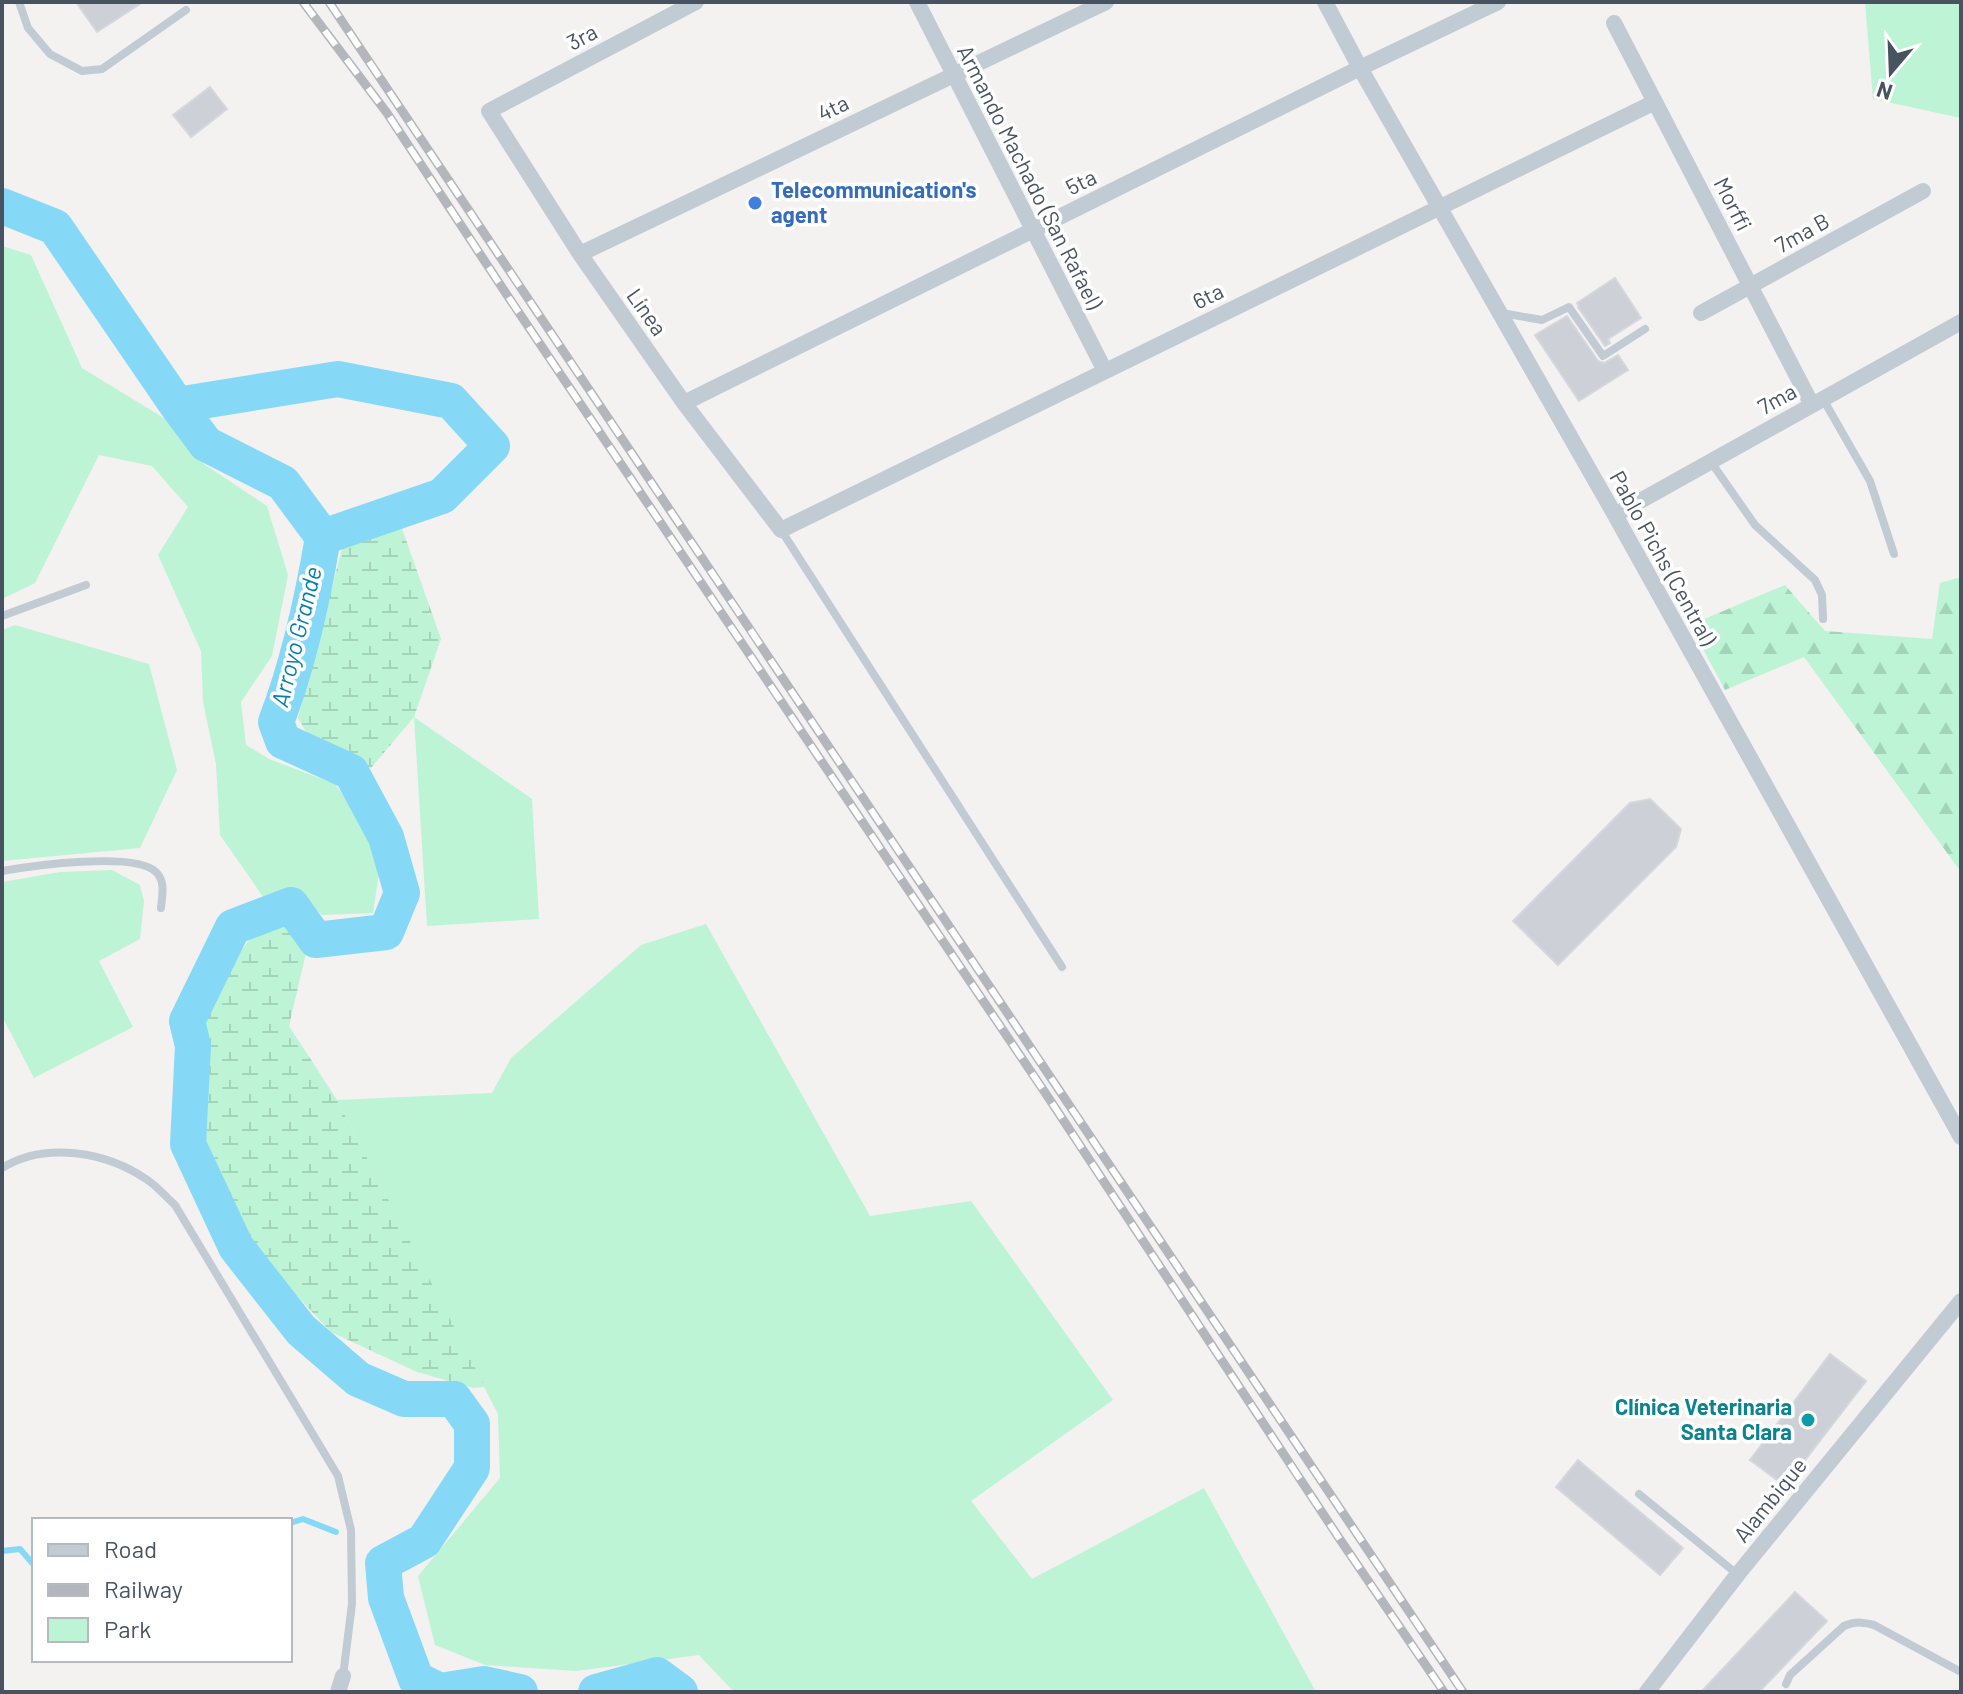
<svg xmlns="http://www.w3.org/2000/svg" width="1963" height="1694" font-family="Barlow,sans-serif">
<defs>
<pattern id="forest-firs" width="22" height="20" patternUnits="userSpaceOnUse" patternTransform="scale(2)"><rect width="22" height="20" fill="#bcf4d5"/><path d="M5 1l3.5 6h-7zM16 11l3.5 6h-7z" fill="#a3d3b9"/></pattern>
<pattern id="wetland-marsh" width="20" height="14" patternUnits="userSpaceOnUse" patternTransform="scale(2)"><rect width="20" height="14" fill="#bcf4d5"/><path d="M1 5h8M5 5V1M11 12h8M15 12V8" fill="none" stroke="#a3d3b9"/></pattern>
</defs>
<rect width="100%" height="100%" fill="#f4f1f1"/>
<path fill="#bcf4d5" d="M1865 2H1961V118L1873 99Z
M2 246 31 255 82 368 172 423 204 464 267 506 288 575 272 656 241 702 246 745 269 759 335 784 365 826 379 873 373 913 322 915 300 894 264 898 220 835 216 764 203 702 201 651 158 555 188 507 152 466 99 455 35 583 2 599Z
M15 625 149 664 177 770 140 848 2 861V630Z
M414 717 532 799 539 919 427 926Z
M112 870 140 885 144 901 140 939 99 961 133 1027 34 1078 2 1016V882L60 872Z
M706 924 870 1216 971 1201 1113 1400 971 1501 1032 1579 1204 1488 1316 1692H734L699 1655 576 1671 485 1665 435 1645 418 1576 500 1478 498 1414 337 1100 492 1093 511 1058 641 945Z"/>
<path fill="url(#forest-firs)" d="M1961 577V872L1804 657 1725 690 1690 625 1785 585 1825 631 1932 639 1940 583Z"/>
<path fill="url(#wetland-marsh)" d="M399 520 441 639 414 717 371 768 312 742 298 718 344 541Z
M289 917 306 953 289 1026 337 1100 485 1387 473 1388 417 1372 331 1332 267 1264 236 1219 200 1139 201 1054 210 991 251 938Z"/>
<g fill="none" stroke-linecap="round" stroke-linejoin="round">
<path stroke="#85d9f6" stroke-width="6" d="M290 1523 303 1519 336 1532
M2 1551 20 1549 34 1565"/>
<path stroke="#85d9f6" stroke-width="36" d="M2 206 55 227 177 405 206 444 283 483 323 537C313 597 298 665 276 722L283 741 351 772 386 837 402 893 386 932 316 940 291 905 233 927 187 1021 193 1046 188 1144 236 1247 301 1330 358 1379 404 1399H454L472 1424V1468L424 1541 383 1563 386 1598 416 1679 440 1691 484 1684 520 1692
M177 405 338 379 451 401 492 446 442 496 323 537
M596 1692 657 1675 680 1692"/>
</g>
<path fill="#cdd0d6" stroke="#d5d7dd" stroke-width="2" d="M76 2H143L97 32Z
M210 87 227 109 191 137 173 115Z
M1615 278 1641 318 1608 339 1610 343 1605 346 1578 307 1579 306 1577 303Z
M1567 316 1598 361 1604 363 1618 355 1628 370 1579 401 1535 335Z
M1650 799 1681 829 1676 847 1558 965 1513 921 1630 803Z
M1830 1354 1866 1381 1785 1486 1750 1460Z
M1578 1460 1683 1548 1660 1575 1556 1487Z
M1795 1592 1827 1621 1759 1692H1701Z"/>
<g fill="none" stroke-linecap="round" stroke-linejoin="round">
<path stroke="#c1cbd4" stroke-width="8" d="M19 2 28 28 50 54 82 71 102 69 186 10
M1502 313 1542 320 1569 307 1603 356 1645 329
M1823 399 1870 481 1894 554
M1711 462 1755 525 1815 580 1822 595 1823 619
M781 530 1062 967
M2 616 86 585
M2 871C31 866 135 851 156 872 166 882 162 896 161 908
M2 1168C45 1141 106 1152 146 1179 157 1186 166 1197 175 1205L338 1476 351 1530 352 1604 343 1676
M1639 1494 1737 1574
M1786 1684 1790 1675 1844 1626C1855 1621 1862 1622 1874 1625L1961 1672"/>
<path stroke="#c1cbd4" stroke-width="16" d="M696 2 489 111 580 254 684 403 781 530 1655 102
M917 2 1105 371
M1325 2 1360 68 1615 515 1961 1137
M1614 23 1812 405
M580 254 1106 2
M1701 313 1923 191
M684 403 1360 68 1498 2
M1615 515 1961 322
M338 1692 343 1676
M1647 1692 1738 1574 1961 1301"/>
<defs>
<path id="rail" d="M303 2 387 113 509 298 1048 1097 1339 1538 1444 1692
M329 2 1463 1692"/>
</defs>
<use href="#rail" stroke="#b3b6bc" stroke-width="9"/>
<use href="#rail" stroke="#fff" stroke-width="6" stroke-dasharray="18" stroke-linecap="butt"/>
</g>
<circle fill="#3f7fe0" stroke="#fff" stroke-width="3" cx="755" cy="203" r="8"/>
<circle fill="#0f9aa8" stroke="#fff" stroke-width="3" cx="1808" cy="1420" r="8"/>
<g text-anchor="middle" stroke-width="7" stroke-linejoin="round" paint-order="stroke">
<g font-size="22" fill="#475361" stroke="#fff">
<text transform="translate(582 37) rotate(-28)" y="8">3ra</text>
<text transform="translate(833 108) rotate(-26)" y="8">4ta</text>
<text transform="translate(1030 177) rotate(63)" y="8">Armando Machado (San Rafael)</text>
<text transform="translate(1081 182) rotate(-26)" y="8">5ta</text>
<text transform="translate(1733 204) rotate(63)" y="8">Morffi</text>
<text transform="translate(1802 233) rotate(-29)" y="8">7ma B</text>
<text transform="translate(1208 296) rotate(-26)" y="8">6ta</text>
<text transform="translate(647 312) rotate(55)" y="8">Línea</text>
<text transform="translate(1777 399) rotate(-29)" y="8">7ma</text>
<text transform="translate(1663 558) rotate(61)" y="8">Pablo Pichs (Central)</text>
<text transform="translate(1770 1500) rotate(-51)" y="8">Alambique</text>
</g>
<g font-size="22" font-weight="bold" fill="#366cbe" stroke="#fff" text-anchor="start">
<text x="771" y="198">Telecommunication's<tspan x="771" dy="25">agent</tspan></text>
</g>
<g font-size="22" font-weight="bold" fill="#0d838f" stroke="#fff" text-anchor="end">
<text x="1792" y="1415">Clínica Veterinaria<tspan x="1792" dy="25">Santa Clara</tspan></text>
</g>
<g font-size="24" font-style="italic" fill="#027faa" stroke="#fff">
<text transform="translate(297 637) rotate(-76)" y="8">Arroyo Grande</text>
</g>
</g>
<rect width="1963" height="1694" fill="none" stroke="#475361" stroke-width="8"/>
<rect x="32" y="1518" width="260" height="144" fill="#ffffff" stroke="#b5bac0" stroke-width="2"/>
<rect x="48" y="1544" width="40" height="12" fill="#c1cbd4" stroke="#b5bac0" stroke-width="2"/>
<text x="104" y="1558" font-size="24" fill="#475361">Road</text>
<rect x="48" y="1584" width="40" height="12" fill="#b3b6bc" stroke="#b5bac0" stroke-width="2"/>
<text x="104" y="1598" font-size="24" fill="#475361">Railway</text>
<rect x="48" y="1618" width="40" height="24" fill="#bcf4d5" stroke="#b5bac0" stroke-width="2"/>
<text x="104" y="1638" font-size="24" fill="#475361">Park</text>
<g transform="translate(1891 72) rotate(199)" stroke="#ffffff" stroke-width="6" paint-order="stroke">
<path d="M0-6L14 30L0 20L-14 30Z" fill="#475361"/>
<text y="-12" font-size="22" font-weight="bold" text-anchor="middle" fill="#475361">N</text>
</g>
</svg>
